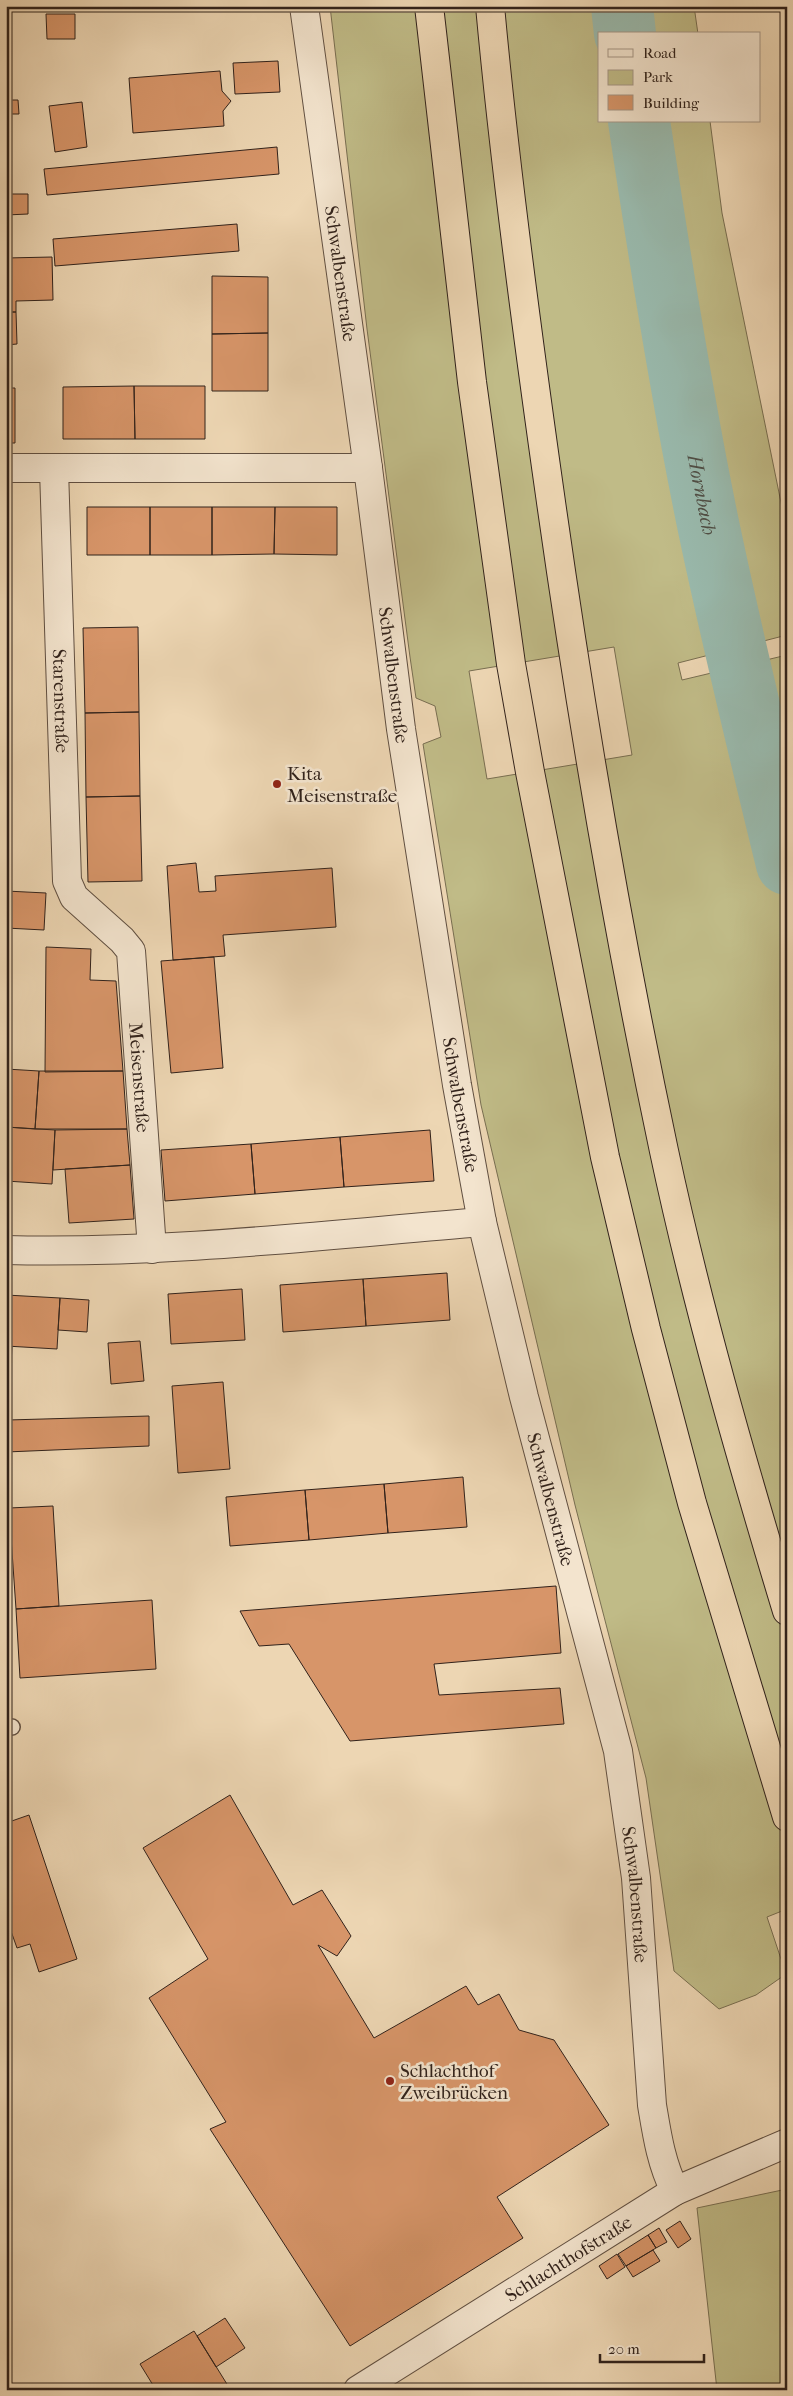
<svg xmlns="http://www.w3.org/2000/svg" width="793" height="2396" font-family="'IM FELL French Canon',serif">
<rect width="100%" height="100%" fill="#edd6b3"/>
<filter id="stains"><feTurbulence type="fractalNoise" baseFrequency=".004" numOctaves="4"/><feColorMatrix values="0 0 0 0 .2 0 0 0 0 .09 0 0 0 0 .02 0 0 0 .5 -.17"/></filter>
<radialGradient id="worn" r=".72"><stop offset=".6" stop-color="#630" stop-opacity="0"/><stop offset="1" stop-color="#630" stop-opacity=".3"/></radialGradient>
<path fill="#c0bb87" stroke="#786e51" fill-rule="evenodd" d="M330 6H694L698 34H599V121H710L722 213 787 532V635L678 663 682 680 787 655V1909L767 1917 786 1974 756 1995 719 2009 674 1971 646 1778 575 1505 481 1105 423 744 441 737 435 706 416 698 410 657 367 329ZM614 647 632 755 487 779 469 671Z
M787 2189V2390H717L697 2208Z"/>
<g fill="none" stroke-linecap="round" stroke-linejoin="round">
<g stroke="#99b9ac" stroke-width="62">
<path d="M622 6 625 34"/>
<path id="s1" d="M639 121C659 254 680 387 707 519 731 635 759 749 787 864"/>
</g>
</g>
<path fill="#d79569" stroke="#31221b" d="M46 14H75V39H47Z
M278 61 280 92 235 94 233 63Z
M220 71 222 91 231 101 223 111 224 126 133 133 129 78Z
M6 100H18L19 114H6Z
M82 102 87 147 55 152 49 106Z
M277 147 279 174 47 195 44 169Z
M6 194H28V214L6 215Z
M237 224 239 251 55 266 53 239Z
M52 257 53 300 16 301V312H6V258Z
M212 276 268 277V333L212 334Z
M6 312H16L17 344 6 345Z
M268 333V391H212V334Z
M134 386 135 439H63V387Z
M134 386H205V439H135Z
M6 388H15V443H6Z
M87 507H150V555H87Z
M150 507H212V555H150Z
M212 507H275L274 554 212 555Z
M275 507H337V555L274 554Z
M138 627 139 712 85 713 83 628Z
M139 712 140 796 86 797 85 713Z
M140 796 142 881 88 882 86 797Z
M196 863 199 892 216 891 215 876 332 868 336 927 223 935 225 956 173 960 167 866Z
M6 891 46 893 44 930 6 928Z
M46 947 91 949 90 980 116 981 123 1071 45 1072Z
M214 957 223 1068 171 1073 161 961Z
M6 1069 39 1071 35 1129 6 1127Z
M39 1071H123L127 1129H35Z
M6 1127 55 1130 52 1184 6 1181Z
M127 1129 130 1165 53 1170 55 1130Z
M430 1130 434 1181 344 1187 340 1137Z
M340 1137 344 1187 255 1194 251 1144Z
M251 1144 255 1194 165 1201 161 1150Z
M130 1165 134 1219 69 1223 65 1169Z
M447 1273 450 1320 366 1326 363 1279Z
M363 1279 366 1326 283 1332 280 1285Z
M242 1289 245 1340 171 1344 168 1294Z
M6 1295 60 1298 57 1349 6 1346Z
M60 1298 89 1300 87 1332 58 1330Z
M140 1341 144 1381 111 1384 108 1343Z
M6 1346H12L8 1420 149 1416V1446L6 1452Z
M223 1382 230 1469 178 1473 172 1386Z
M463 1477 467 1527 388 1533 384 1484Z
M384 1484 388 1533 309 1540 305 1490Z
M305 1490 309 1540 230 1546 226 1497Z
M53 1506 59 1606 16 1609 9 1508Z
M556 1586 561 1653 434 1664 439 1695 560 1688 564 1724 350 1741 289 1644 259 1646 240 1611Z
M152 1600 156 1669 20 1678 16 1609Z
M230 1795 293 1905 322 1890 351 1936 337 1956 318 1945 374 2038 466 1986 478 2005 499 1994 519 2030 554 2040 609 2125 497 2197 523 2238 350 2346 210 2129 226 2122 149 1998 208 1959 143 1848Z
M29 1815 77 1959 39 1972 30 1944 17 1948 6 1917V1823Z
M680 2221 691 2239 678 2248 666 2230Z
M659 2228 667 2242 656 2248 648 2235Z
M648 2235 656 2248 626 2266 618 2254Z
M653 2250 660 2261 633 2277 626 2266Z
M617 2254 625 2267 607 2279 599 2266Z
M225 2318 245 2348 216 2367 197 2336Z
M194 2331 230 2389 156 2390 140 2364Z"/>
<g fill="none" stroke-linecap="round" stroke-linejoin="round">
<defs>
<path id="service" d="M6 1727H12"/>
<g id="minor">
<path id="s2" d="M304 6 368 468 401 729 457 1085 482 1222 524 1397 618 1751 636 1878 652 2105C657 2135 661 2163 675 2191"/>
<path d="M6 468H368"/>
<path id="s3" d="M54 469 67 881 74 897 122 940 131 951 152 1249"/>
<path d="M6 1250C165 1254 324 1235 482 1222"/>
<path id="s4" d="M358 2390 675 2191 787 2143"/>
</g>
<path id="motorway" d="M429 6 472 382 511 664 530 772 605 1157 646 1329 692 1503 787 1817
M490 6C505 170 527 333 550 495 581 715 618 934 664 1151 697 1306 741 1459 787 1611"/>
</defs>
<use href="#service" stroke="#604f41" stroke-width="18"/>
<use href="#minor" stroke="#604f41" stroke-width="30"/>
<use href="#motorway" stroke="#31221b" stroke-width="30"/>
<use href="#service" stroke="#f3e4ce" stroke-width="15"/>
<use href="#minor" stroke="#f3e4ce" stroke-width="28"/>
<use href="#motorway" stroke="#edd6b3" stroke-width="28"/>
</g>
<g fill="#8f2418" stroke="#f3e4ce" stroke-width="2">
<circle cx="277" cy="784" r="5"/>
<circle cx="390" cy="2081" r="5"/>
</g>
<g text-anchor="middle" stroke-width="5" stroke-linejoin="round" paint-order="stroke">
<g font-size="19" fill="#31221b" stroke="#f3e4ce">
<text dy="7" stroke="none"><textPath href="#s2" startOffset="270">Schwalbenstraße</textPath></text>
<text dy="7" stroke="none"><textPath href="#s2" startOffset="675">Schwalbenstraße</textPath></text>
<text dy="7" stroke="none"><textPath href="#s3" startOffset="232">Starenstraße</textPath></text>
<text dy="7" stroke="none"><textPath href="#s3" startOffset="635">Meisenstraße</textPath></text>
<text dy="7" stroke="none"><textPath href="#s2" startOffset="1110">Schwalbenstraße</textPath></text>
<text dy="7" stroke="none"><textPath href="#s2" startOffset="1515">Schwalbenstraße</textPath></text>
<text dy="7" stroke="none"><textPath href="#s2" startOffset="1920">Schwalbenstraße</textPath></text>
<text dy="7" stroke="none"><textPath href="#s4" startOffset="248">Schlachthofstraße</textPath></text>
</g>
<g font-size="19" fill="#31221b" stroke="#f3e4ce" text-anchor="start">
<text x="287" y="780">Kita<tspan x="287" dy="22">Meisenstraße</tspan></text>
<text x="400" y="2077">Schlachthof<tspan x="400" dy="22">Zweibrücken</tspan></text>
</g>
<g font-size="20" font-style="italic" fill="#504f46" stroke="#f3e4ce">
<text dy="7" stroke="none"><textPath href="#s1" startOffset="379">Hornbach</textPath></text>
</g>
</g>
<rect width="793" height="2396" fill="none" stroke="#edd6b3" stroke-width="25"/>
<rect x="8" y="8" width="778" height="2381" fill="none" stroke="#31221b" stroke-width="2.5"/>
<rect x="12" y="12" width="768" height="2371" fill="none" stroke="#31221b"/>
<rect x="598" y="32" width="162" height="90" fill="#f3e4ce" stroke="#a59686"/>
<rect x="608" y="49" width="25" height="8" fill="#f3e4ce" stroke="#a59686"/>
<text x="643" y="58" font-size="15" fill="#31221b">Road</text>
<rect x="608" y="70" width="25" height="15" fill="#c0bb87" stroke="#a59686"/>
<text x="643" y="82" font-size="15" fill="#31221b">Park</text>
<rect x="608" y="95" width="25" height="15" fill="#d79569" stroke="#a59686"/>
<text x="643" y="108" font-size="15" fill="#31221b">Building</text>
<path d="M600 2354v8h104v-8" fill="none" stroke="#31221b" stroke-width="2.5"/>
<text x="608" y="2354" font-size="15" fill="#31221b" stroke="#f3e4ce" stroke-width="4" paint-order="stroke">20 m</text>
<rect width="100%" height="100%" filter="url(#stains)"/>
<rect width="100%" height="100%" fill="url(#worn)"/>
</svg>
